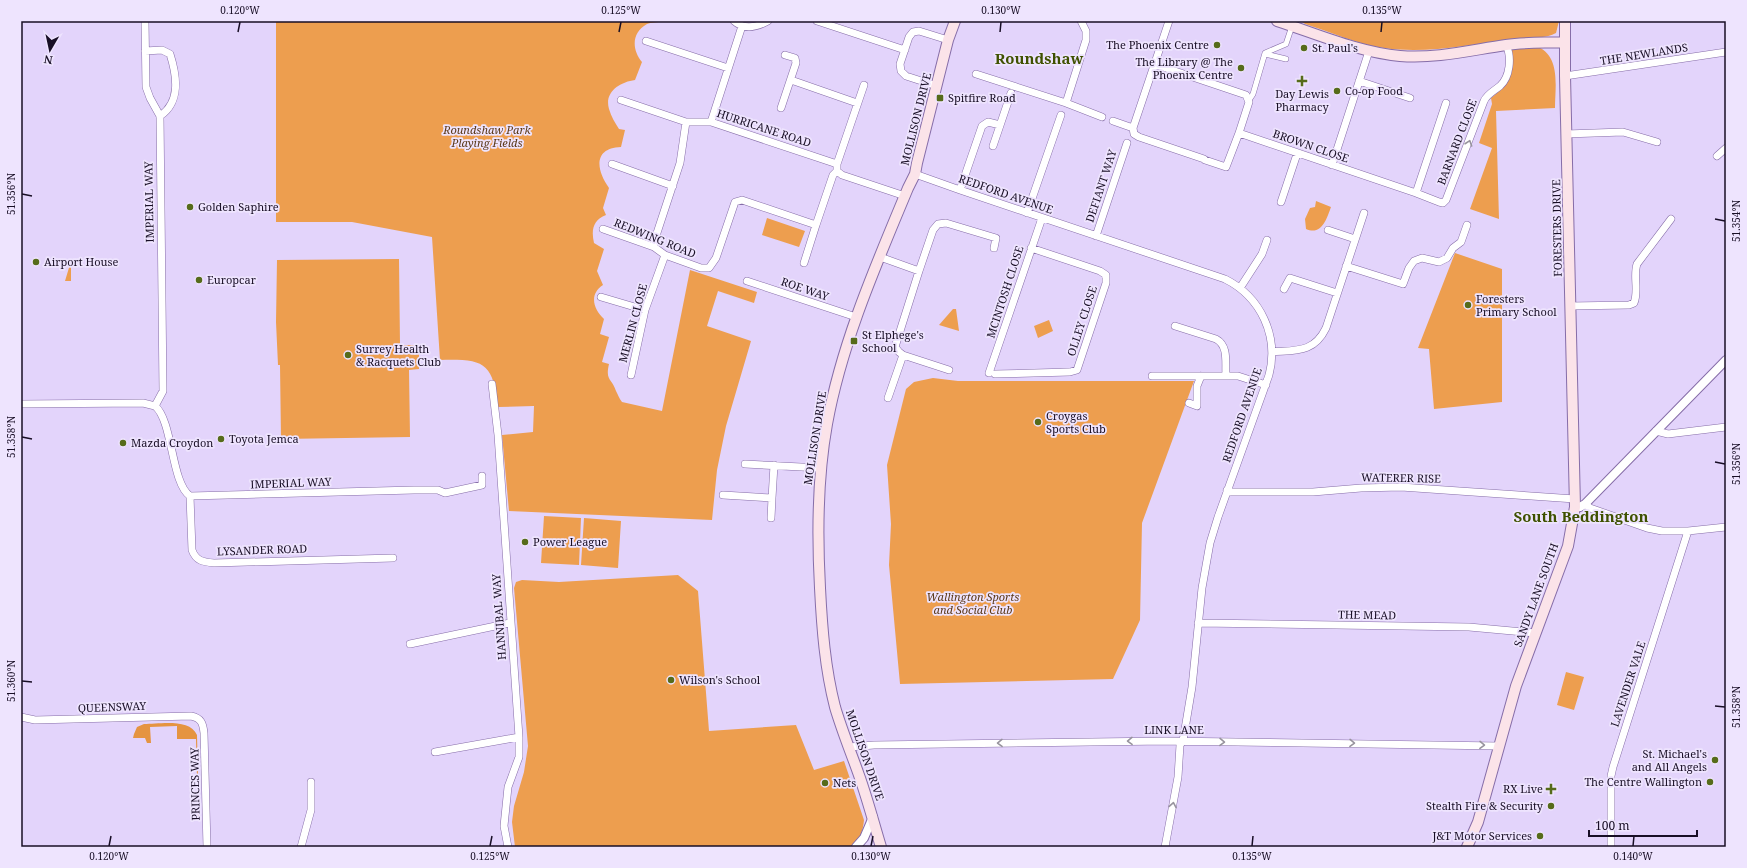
<svg xmlns="http://www.w3.org/2000/svg" width="1747" height="868" font-family="'Noto Serif',serif">
<rect width="100%" height="100%" fill="#e3d4fb"/>
<path fill="#ed9e4f" d="M276 21H662C658 23 651 22 647 24 631 33 632 50 642 62L635 80C620 82 604 92 609 109 611 116 615 123 619 129L625 130 621 147C593 148 596 170 609 188L603 208 606 215C593 220 591 230 594 243L604 249 597 271 603 285C589 294 593 309 604 319L600 334 609 337 602 362 609 364C605 381 612 378 616 391 618 395 619 398 622 402L662 411 690 270 757 292 754 303 718 291 707 326 751 341 726 426 717 470 712 520 509 511 502 435 533 432 534 406 498 407C493 362 484 359 440 360L432 237 352 222H276Z
M1301 21H1559L1556 33C1542 40 1526 37 1511 39 1469 45 1426 54 1384 48 1356 44 1331 32 1305 24Z
M1538 47C1561 57 1555 88 1555 108L1496 111 1499 219 1470 209 1492 148 1479 143 1492 104 1491 98C1511 83 1511 71 1512 48Z
M1316 201 1331 207C1327 218 1322 236 1306 229L1305 219 1310 208 1315 207Z
M767 218 805 231 799 247 762 235Z
M1455 253 1502 269V402L1434 409 1429 349 1418 348Z
M399 259 400 345H419V369L409 370 410 437 281 439 280 365H278L276 322 277 260Z
M71 261V281H65Z
M953 309H956L959 331 939 325Z
M1049 320 1053 331 1038 338 1034 326Z
M933 378 958 381H1194L1142 523 1140 620 1113 679 900 684 889 565 891 524 887 465 906 389 914 382Z
M544 516 581 518 579 565 541 563Z
M584 518 621 521 618 568 581 565Z
M678 575 698 591 709 731 796 725 814 770 844 761 864 820C863 831 860 841 850 847H515L512 822 514 806 524 772 528 746 514 588 516 582 522 580 559 582Z
M1566 672 1584 677 1574 710 1557 705Z"/>
<path fill="#e59441" d="M144 724C159 724 190 718 197 735L199 820H198L196 739H177V726L150 727 151 743H147L145 738H133L134 734 137 727Z"/>
<g fill="none" stroke-linecap="round" stroke-linejoin="round">
<defs>
<path id="pedestrian" d="M1265 54 1286 59
M1249 100 1253 94 1265 53 1286 44 1292 26"/>
<path id="minor" d="M145 21 146 87 150 98 160 116 163 391 155 406
M734 21C744 30 757 27 768 21
M817 21 905 50
M646 41 728 68
M145 51 162 50 170 54C177 76 181 102 160 116
M1154 64 1246 95 1249 102 1239 133 1416 193 1446 103
M976 74 1066 103 1102 117
M1565 76 1726 52
M791 80 857 103
M1359 81 1410 98
M937 86 906 76 901 71 900 64 909 37 913 32 919 31 948 40
M621 100 686 122
M1066 103 1086 40V31L1081 21
M781 108 796 63 795 58 785 55
M1113 121 1133 128 1134 134 1139 137 1204 159
M711 122 742 26
M1133 128 1169 21
M1566 134 1623 132 1657 142
M993 146 1011 93
M1717 156 1726 148
M1205 160 1226 167 1239 133
M612 164 673 186
M837 164 864 85
M1332 165 1369 51
M915 174 960 190 1225 279C1261 297 1279 336 1269 375L1218 517 1210 543 1202 588 1192 687 1183 741 1180 745 1178 777 1165 847
M960 190 982 126 988 122 1000 125
M1416 193 1439 202 1443 203 1446 200 1484 101C1487 94 1494 91 1500 86 1510 77 1512 57 1506 45
M1281 202 1297 154
M1027 213 1061 115
M603 229 654 247 665 255 701 268H709L716 258 735 202 742 200 816 225 833 175 837 171
M1328 230 1355 239
M1096 236 1127 143
M654 247 655 239 680 163 686 122H711L837 164V171L842 175 905 196
M880 257 919 271 933 230 938 224 946 223 996 238 994 248
M804 263 816 225
M1346 266 1403 284 1409 268 1414 261 1422 258 1439 262 1447 258 1453 248 1461 242 1467 225
M919 271 895 347 899 352 903 355 949 370
M747 281 856 317
M1240 288 1262 254 1267 240
M1284 289 1290 278 1337 293
M601 297 645 310
M1570 306 1629 305 1634 303C1639 291 1633 276 1637 264L1671 219
M1175 326 1216 339C1229 346 1225 363 1226 376
M1272 352C1296 350 1314 353 1326 328L1364 213
M989 373 1042 218
M995 374 1070 372 1077 370 1106 283V275L1100 271 1031 248
M631 375 645 310 665 255
M1152 376H1238L1266 385
M492 384 498 435 519 737V757L508 787 504 826 508 847
M888 398 903 355
M1189 403 1197 406V386L1201 376
M21 404 143 403 155 406C173 421 171 483 190 496L414 490H438L445 493 482 485V476
M1656 431 1668 434 1726 427
M745 464 821 468
M1227 490 1231 492H1313L1361 488 1401 487 1575 499
M723 495 772 498 771 518
M190 496 192 550C196 561 203 562 214 563L393 558
M772 498 774 465
M1585 504 1590 508 1647 528 1662 531H1688L1726 527
M1198 623 1469 627 1535 633
M410 644 510 623
M21 717 35 720 191 716C201 718 203 723 204 733L207 847
M849 747 874 745 1166 741 1499 746
M435 752 519 737
M301 847 311 810V782
M1611 847V776L1613 767 1688 531"/>
<path id="tertiary" d="M1575 507H1580L1585 504 1726 360
M856 847 864 838 873 817"/>
<path id="secondary" d="M1277 21C1317 34 1358 52 1400 56 1436 59 1471 50 1506 45 1526 42 1545 43 1564 42
M881 847C874 824 868 801 860 778 852 755 842 731 835 707 825 668 822 628 820 588 817 533 817 479 827 424 842 342 876 265 908 188L915 174 917 163 948 40 955 21
M1467 847 1478 822 1516 686 1568 546 1575 507 1565 76V21"/>
</defs>
<use href="#pedestrian" stroke="#866da8" stroke-width="6"/>
<use href="#minor" stroke="#866da8" stroke-width="8"/>
<use href="#tertiary" stroke="#866da8" stroke-width="10"/>
<use href="#secondary" stroke="#866da8" stroke-width="12"/>
<use href="#pedestrian" stroke="#fff" stroke-width="5"/>
<use href="#minor" stroke="#fff" stroke-width="7"/>
<use href="#tertiary" stroke="#fff" stroke-width="8"/>
<use href="#secondary" stroke="#fbe3e9" stroke-width="10"/>
</g>
<defs><path id="oneway-chevron" d="M-2-3.5L2.5 0L-2 3.5" fill="none" stroke-width="1.6" stroke-linecap="round" stroke-linejoin="round"/></defs>
<g stroke="#97939d">
<use href="#oneway-chevron" transform="translate(1469 143) rotate(-71)"/>
<use href="#oneway-chevron" transform="translate(1130 741) rotate(179)"/>
<use href="#oneway-chevron" transform="translate(1222 742) rotate(1)"/>
<use href="#oneway-chevron" transform="translate(1000 743) rotate(179)"/>
<use href="#oneway-chevron" transform="translate(1352 743) rotate(1)"/>
<use href="#oneway-chevron" transform="translate(1482 745) rotate(1)"/>
<use href="#oneway-chevron" transform="translate(1173 805) rotate(-80)"/>
</g>
<path fill="none" stroke="#180e25" stroke-width="1.5" d="M238 32 240 22M619 32 621 22M1000 32 1001 22M1381 32 1382 22M22 194 32 196M1715 219 1725 221M22 437 32 439M1715 462 1725 464M22 681 32 682M1715 706 1725 707M109 846 111 836M490 846 492 836M871 846 873 836M1252 846 1253 836M1633 846 1634 836"/>
<g fill="#566b1a" stroke="#eee4fe" stroke-width="1.5">
<circle cx="1217" cy="45" r="4"/>
<circle cx="1304" cy="48" r="4"/>
<circle cx="1241" cy="68" r="4"/>
<path d="M1300 75h4v4h4v4h-4v4h-4v-4h-4v-4h4z"/>
<circle cx="1337" cy="91" r="4"/>
<rect x="936" y="94" width="8" height="8" rx="2"/>
<circle cx="190" cy="207" r="4"/>
<circle cx="36" cy="262" r="4"/>
<circle cx="199" cy="280" r="4"/>
<circle cx="1468" cy="305" r="4"/>
<rect x="850" y="337" width="8" height="8" rx="2"/>
<circle cx="348" cy="355" r="4"/>
<circle cx="1038" cy="422" r="4"/>
<circle cx="221" cy="439" r="4"/>
<circle cx="123" cy="443" r="4"/>
<circle cx="525" cy="542" r="4"/>
<circle cx="671" cy="680" r="4"/>
<circle cx="1715" cy="760" r="4"/>
<circle cx="1710" cy="782" r="4"/>
<circle cx="825" cy="783" r="4"/>
<path d="M1549 783h4v4h4v4h-4v4h-4v-4h-4v-4h4z"/>
<circle cx="1551" cy="806" r="4"/>
<circle cx="1540" cy="836" r="4"/>
</g>
<g text-anchor="middle" stroke-width="3.5" stroke-linejoin="round" paint-order="stroke">
<g font-size="11" fill="#180e25" stroke="#eee4fe" text-anchor="start">
<text x="1209" y="49" text-anchor="end">The Phoenix Centre</text>
<text x="1312" y="52">St. Paul's</text>
<text x="1233" y="66" text-anchor="end">The Library @ The<tspan x="1233" dy="13">Phoenix Centre</tspan></text>
<text x="1345" y="95">Co-op Food</text>
<text x="1302" y="98" text-anchor="middle">Day Lewis<tspan x="1302" dy="13">Pharmacy</tspan></text>
<text x="948" y="102">Spitfire Road</text>
<text x="198" y="211">Golden Saphire</text>
<text x="44" y="266">Airport House</text>
<text x="207" y="284">Europcar</text>
<text x="1476" y="303">Foresters<tspan x="1476" dy="13">Primary School</tspan></text>
<text x="862" y="339">St Elphege's<tspan x="862" dy="13">School</tspan></text>
<text x="356" y="353">Surrey Health<tspan x="356" dy="13">&amp; Racquets Club</tspan></text>
<text x="1046" y="420">Croygas<tspan x="1046" dy="13">Sports Club</tspan></text>
<text x="229" y="443">Toyota Jemca</text>
<text x="131" y="447">Mazda Croydon</text>
<text x="533" y="546">Power League</text>
<text x="679" y="684">Wilson's School</text>
<text x="1707" y="758" text-anchor="end">St. Michael's<tspan x="1707" dy="13">and All Angels</tspan></text>
<text x="1702" y="786" text-anchor="end">The Centre Wallington</text>
<text x="833" y="787">Nets</text>
<text x="1543" y="793" text-anchor="end">RX Live</text>
<text x="1543" y="810" text-anchor="end">Stealth Fire &amp; Security</text>
<text x="1532" y="840" text-anchor="end">J&amp;T Motor Services</text>
</g>
<g font-size="11" fill="#180e25" stroke="#eee4fe">
<text transform="translate(1644 54) rotate(-9)" y="4">THE NEWLANDS</text>
<text transform="translate(916 119) rotate(-76)" y="4">MOLLISON DRIVE</text>
<text transform="translate(764 128) rotate(18)" y="4">HURRICANE ROAD</text>
<text transform="translate(1457 142) rotate(-69)" y="4">BARNARD CLOSE</text>
<text transform="translate(1311 146) rotate(19)" y="4">BROWN CLOSE</text>
<text transform="translate(1101 186) rotate(-72)" y="4">DEFIANT WAY</text>
<text transform="translate(1006 194) rotate(19)" y="4">REDFORD AVENUE</text>
<text transform="translate(149 202) rotate(-91)" y="4">IMPERIAL WAY</text>
<text transform="translate(1557 228) rotate(-91)" y="4">FORESTERS DRIVE</text>
<text transform="translate(655 238) rotate(22)" y="4">REDWING ROAD</text>
<text transform="translate(805 289) rotate(19)" y="4">ROE WAY</text>
<text transform="translate(1005 292) rotate(-72)" y="4">MCINTOSH CLOSE</text>
<text transform="translate(1082 321) rotate(-72)" y="4">OLLEY CLOSE</text>
<text transform="translate(633 323) rotate(-75)" y="4">MERLIN CLOSE</text>
<text transform="translate(1242 415) rotate(-71)" y="4">REDFORD AVENUE</text>
<text transform="translate(815 438) rotate(-81)" y="4">MOLLISON DRIVE</text>
<text transform="translate(1401 478) rotate(1)" y="4">WATERER RISE</text>
<text transform="translate(291 483) rotate(-2)" y="4">IMPERIAL WAY</text>
<text transform="translate(262 550) rotate(-2)" y="4">LYSANDER ROAD</text>
<text transform="translate(1536 595) rotate(-70)" y="4">SANDY LANE SOUTH</text>
<text transform="translate(1367 615) rotate(1)" y="4">THE MEAD</text>
<text transform="translate(499 617) rotate(-94)" y="4">HANNIBAL WAY</text>
<text transform="translate(1628 684) rotate(-72)" y="4">LAVENDER VALE</text>
<text transform="translate(112 707) rotate(-2)" y="4">QUEENSWAY</text>
<text x="1174" y="734">LINK LANE</text>
<text transform="translate(865 755) rotate(71)" y="4">MOLLISON DRIVE</text>
<text transform="translate(195 784) rotate(-91)" y="4">PRINCES WAY</text>
</g>
<g font-size="11" font-style="italic" fill="#5a3817" stroke="#eee4fe">
<text x="487" y="134">Roundshaw Park<tspan x="487" dy="13">Playing Fields</tspan></text>
<text x="973" y="601">Wallington Sports<tspan x="973" dy="13">and Social Club</tspan></text>
</g>
<g font-size="15" font-weight="bold" fill="#3f5100" stroke="#eee4fe">
<text x="1039" y="64">Roundshaw</text>
<text x="1581" y="522">South Beddington</text>
</g>
</g>
<rect width="1747" height="868" fill="none" stroke="#eee4fe" stroke-width="44"/>
<g transform="translate(50 50) rotate(189)" stroke="#eee4fe" stroke-width="3" paint-order="stroke">
<path d="M0-3L7 15L0 10L-7 15Z" fill="#180e25"/>
<text y="-6" font-size="11" font-weight="bold" text-anchor="middle" fill="#180e25">N</text>
</g>
<path d="M1589 830v6h108v-6" fill="none" stroke="#180e25" stroke-width="2"/>
<text x="1595" y="830" font-size="12" fill="#180e25" stroke="#eee4fe" stroke-width="3" paint-order="stroke">100 m</text>
<rect x="22" y="22" width="1703" height="824" fill="none" stroke="#180e25" stroke-width="1.5"/>
<g font-size="10" text-anchor="middle" fill="#180e25">
<text x="240" y="14">0.120°W</text>
<text x="621" y="14">0.125°W</text>
<text x="1001" y="14">0.130°W</text>
<text x="1382" y="14">0.135°W</text>
<text transform="translate(11 194) rotate(-90)" y="4">51.356°N</text>
<text transform="translate(1736 221) rotate(-90)" y="4">51.354°N</text>
<text transform="translate(11 437) rotate(-90)" y="4">51.358°N</text>
<text transform="translate(1736 464) rotate(-90)" y="4">51.356°N</text>
<text transform="translate(11 681) rotate(-90)" y="4">51.360°N</text>
<text transform="translate(1736 707) rotate(-90)" y="4">51.358°N</text>
<text x="109" y="860">0.120°W</text>
<text x="490" y="860">0.125°W</text>
<text x="871" y="860">0.130°W</text>
<text x="1252" y="860">0.135°W</text>
<text x="1633" y="860">0.140°W</text>
</g>
</svg>
